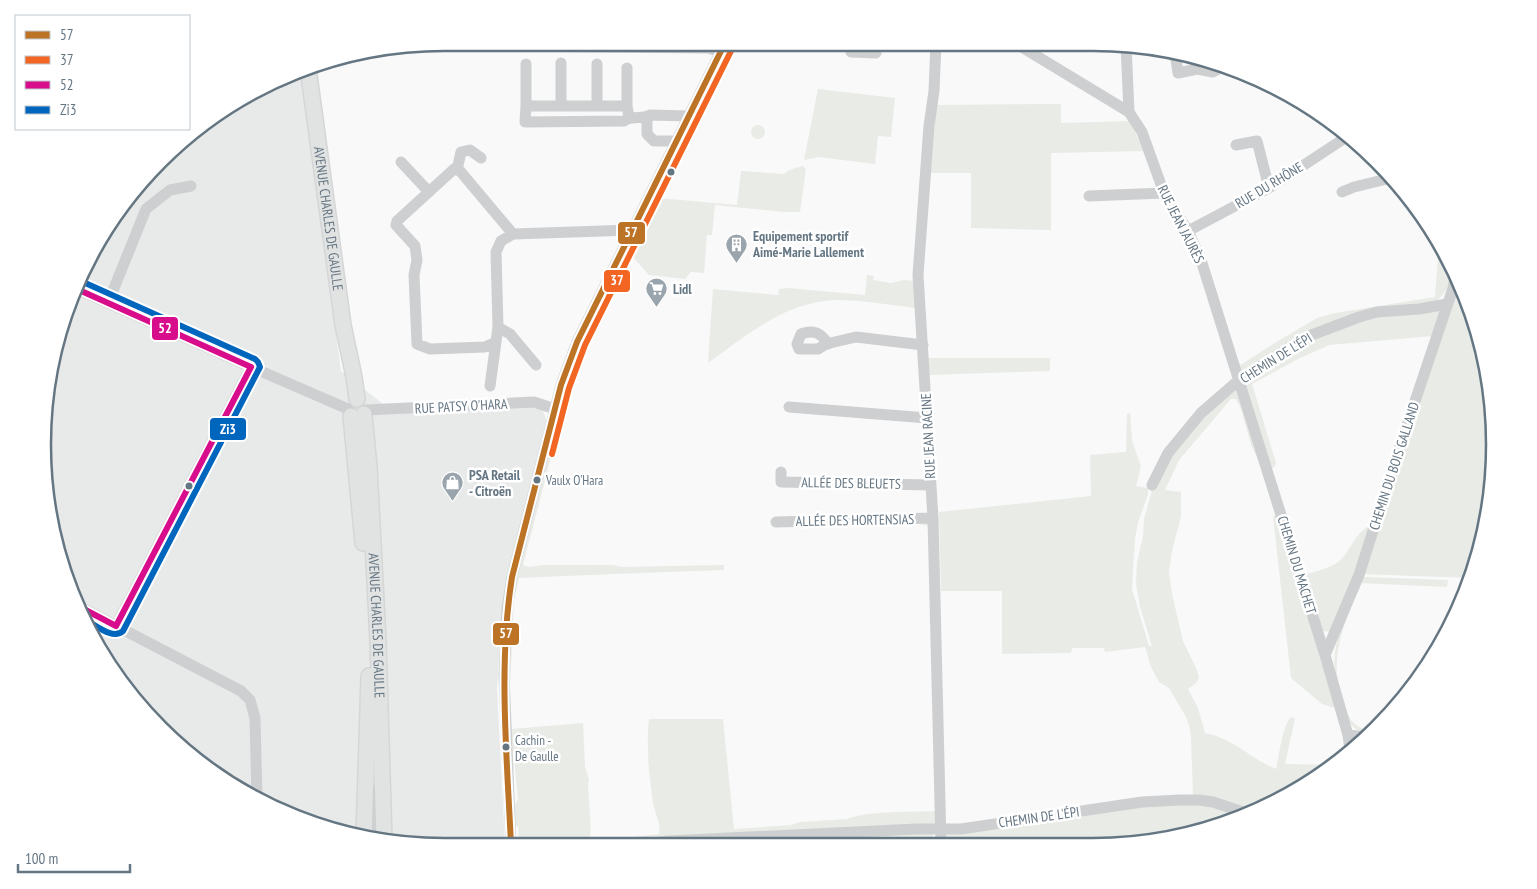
<svg xmlns="http://www.w3.org/2000/svg" width="1537" height="889" font-family="'PT Sans Narrow',sans-serif">
<rect width="100%" height="100%" fill="#f9f9f9"/>
<path fill="#e8e9e9" d="M301 72 341 371 383 404 539 398 548 426 501 620 497 690 505 845 418 846 340 833 243 792 142 709 73 598 43 471 56 340 110 221 200 125Z"/>
<path fill="#e8ebe6" d="M818 89 895 98 891 137 878 136 875 164 818 157 804 160Z
M1061 104V123L1130 121 1144 151 1051 153V230L971 228V173H931L936 105Z
M751 132a7 7 0 1 1 14 0a7 7 0 1 1-14 0Z
M803 166 806 169 800 212H784L715 205 712 235H707L704 273 691 272 685 279 649 275 630 254 658 198 737 205 741 171 784 174 789 170Z
M1439 245C1443 251 1451 259 1452 266 1453 280 1446 294 1435 302L1380 308 1240 375 1237 367 1273 344 1317 318 1335 313 1435 297Z
M867 275 874 276 873 280 891 283 904 280 915 281 916 308C890 305 863 300 837 300 786 301 747 335 708 363L713 289 778 295 779 289 788 288 865 295Z
M1458 281 1478 334H1475V338L1481 341 1494 418 1491 497 1473 574 1471 578 1361 574Z
M1440 310 1433 336 1329 345 1296 360 1252 384 1276 463 1274 468 1271 467 1244 382 1302 342 1381 315Z
M928 358H1050V371L929 375Z
M568 380 571 381 523 565 529 567 544 565H613L621 567 724 565V570C655 572 588 575 519 578L514 600 510 688 509 683 510 621 514 591Z
M1235 386 1268 479 1335 708 1322 704 1291 678 1273 516 1277 515 1264 472 1251 445 1241 409 1236 399H1231L1179 460 1165 490 1181 492V516L1172 551 1169 573 1172 594 1183 641 1197 670 1199 678 1196 683 1188 689 1198 708 1205 733C1235 739 1249 758 1276 769 1279 756 1283 724 1291 717L1295 719 1285 764 1333 765 1316 779 1250 811 1193 796 1191 737 1189 725 1186 717 1169 688 1159 682 1151 667 1145 647 1105 652 1104 648H1072L1071 653 1002 654V591H941L939 512 1091 496 1090 455 1126 452 1127 414 1130 413 1132 441 1141 466 1136 486 1148 488V494L1138 523 1135 538 1132 589 1149 646H1152L1140 607 1136 584 1137 562 1143 537 1144 519 1152 490 1171 450Z
M929 522 932 552 939 811 938 821 936 824 729 835 612 845H592L616 839 659 834C661 824 655 813 653 803 649 775 646 747 649 719H723L734 829 791 825 800 822 848 819C863 811 915 812 935 811V737L930 530 926 525 914 523 761 525Z
M1369 526 1371 530 1331 632 1323 631 1303 575C1314 572 1327 569 1337 563 1350 554 1352 536 1369 526Z
M1364 577 1448 580 1447 587 1360 583C1345 624 1327 658 1343 702 1349 720 1353 727 1373 732L1369 735C1354 732 1347 721 1342 707 1324 654 1341 627 1360 578Z
M583 723 585 767 589 780 588 785C588 795 593 832 589 840 588 841 584 844 582 845H519L518 826H516C516 817 512 806 518 799L511 729Z
M1201 804 1243 815 1222 825 1145 843 946 844V835L952 831 1137 805Z
M888 832 932 834 937 844 814 843 816 838Z
M810 838 812 844H796L795 842 762 844 689 845Z"/>
<g fill="none" stroke-linecap="round" stroke-linejoin="round">
<defs>
<g id="major">
<path id="s1" d="M308 68 343 325 354 377 357 399"/>
<path id="s2" d="M364 414 369 467 378 640 384 840"/>
<path d="M351 416 363 543"/>
<path d="M364 837 369 676"/>
</g>
</defs>
<use href="#major" stroke="#d5d6d7" stroke-width="18"/>
<path stroke="#cecfd0" stroke-width="11" d="M497 43 500 45 510 46 709 48 720 52
M936 43 934 91 929 126 918 275 933 518 941 844
M1015 43 1129 112 1142 132 1164 193 1188 231 1201 260 1325 655 1348 735 1350 750
M1126 45 1129 112
M851 52 876 53V43
M1175 53 1178 73 1197 69 1213 72 1222 67
M561 63V106
M597 64V106
M627 68V106
M526 106V64
M629 117 627 106H526L525 122 624 121C632 115 642 120 650 115L688 116
M647 117V134L654 141H676
M1236 145 1257 141 1269 188
M401 162 429 192
M457 170 461 152 470 150 481 158
M1342 192 1354 187 1391 178
M1089 196 1164 193
M1188 231 1269 188 1348 136
M79 290 251 367 348 409
M108 303 146 209 170 190 191 186
M498 327 510 334 536 365
M496 342 485 347 430 349 417 344 414 275 417 260 415 246 396 225 397 221 454 169 460 171 513 234
M828 344C821 333 814 329 801 334L797 344 799 349H818L826 344 856 337 923 345
M490 386 498 327 496 252 501 241 513 234 632 230
M789 407 927 418
M366 410 534 402 555 409
M781 472V482L931 485
M1152 485 1168 453 1201 413 1239 380 1285 350 1309 336 1359 317 1377 312 1419 309 1447 304
M776 522 933 518
M78 606 241 691 250 700 255 718 257 798
M116 626 251 367
M1325 655 1359 575 1396 458 1453 288 1456 273
M1348 735 1366 737
M372 791 373 838
M511 845 504 675 507 608 512 577 555 409 561 385 577 342 725 43
M639 845 668 841 917 829H961L1142 802 1180 800H1199L1213 802 1246 813"/>
<use href="#major" stroke="#e1e2e2" stroke-width="15"/>
<defs>
<path id="bus-1" d="M511 845C507 756 498 665 512 577L561 385 577 342 725 43"/>
<path id="bus-2" d="M552 454 569 388 585 345 733 47"/>
<path id="bus-3" d="M79 290 251 367
M78 606 116 626
M116 626 251 367"/>
<path id="bus-4" d="M83 282 255 359 258 362 260 367 123 631C113 640 97 626 87 621"/>
</defs>
<use href="#bus-1" stroke="#fff" stroke-width="10"/>
<use href="#bus-2" stroke="#fff" stroke-width="10"/>
<use href="#bus-3" stroke="#fff" stroke-width="10"/>
<use href="#bus-4" stroke="#fff" stroke-width="10"/>
<use href="#bus-1" stroke="#bc7326" stroke-width="6"/>
<use href="#bus-2" stroke="#f26522" stroke-width="6"/>
<use href="#bus-3" stroke="#d80d8c" stroke-width="6"/>
<use href="#bus-4" stroke="#0065bd" stroke-width="6"/>
</g>
<defs>
<symbol id="building-pin" viewBox="-11 -11 22 30"><path d="M0 17L-7.5 6A9.5 9.5 0 1 1 7.5 6Z" fill="#99a4ac" stroke="#fff"/><path d="M-4-6H4V6H1V3H-1V6H-4ZM-2.5-4.3h1.7v1.8h-1.7ZM.8-4.3h1.7v1.8H.8ZM-2.5-1h1.7V.8h-1.7ZM.8-1h1.7V.8H.8Z" fill="#fff"/></symbol>
<symbol id="supermarket-pin" viewBox="-11 -11 22 30"><path d="M0 17L-7.5 6A9.5 9.5 0 1 1 7.5 6Z" fill="#99a4ac" stroke="#fff"/><path d="M-6-5.5h2.5l.6 2H6L4.5 2H-2.5L-4.4-4H-6ZM-1.5 3.2a1.3 1.3 0 1 0 .1 0ZM3 3.2a1.3 1.3 0 1 0 .1 0Z" fill="#fff"/></symbol>
<symbol id="shop-pin" viewBox="-11 -11 22 30"><path d="M0 17L-7.5 6A9.5 9.5 0 1 1 7.5 6Z" fill="#99a4ac" stroke="#fff"/><path d="M-5-2.5h2.3a2.7 3.5 0 0 1 5.4 0H5L5.5 6h-11ZM-1.5-2.5h3a1.5 2.3 0 0 0-3 0Z" fill="#fff"/></symbol>
</defs>
<g fill-rule="evenodd">
<use href="#building-pin" x="724" y="232" width="25" height="34"/>
<use href="#supermarket-pin" x="644" y="276" width="25" height="34"/>
<use href="#shop-pin" x="440" y="470" width="25" height="34"/>
</g>
<g fill="#657683" stroke="#fff" stroke-width="2">
<circle cx="671" cy="172" r="4.5"/>
<circle cx="537" cy="480" r="4.5"/>
<circle cx="189" cy="486" r="4.5"/>
<circle cx="506" cy="747" r="4.5"/>
</g>
<g text-anchor="middle" stroke-width="5" stroke-linejoin="round" paint-order="stroke">
<g font-size="13" fill="#657683" stroke="#fff" text-anchor="start">
<text x="546" y="485">Vaulx O'Hara</text>
<text x="515" y="745">Cachin -<tspan x="515" dy="16">De Gaulle</tspan></text>
</g>
<g font-size="14" fill="#657683" stroke="#fff">
<text transform="translate(1269 185) rotate(-31)" y="5">RUE DU RHÔNE</text>
<text dy="5" stroke="none"><textPath href="#s1" startOffset="152">AVENUE CHARLES DE GAULLE</textPath></text>
<text transform="translate(1181 224) rotate(63)" y="5">RUE JEAN JAURÈS</text>
<text transform="translate(1276 358) rotate(-32)" y="5">CHEMIN DE L'ÉPI</text>
<text transform="translate(461 406) rotate(-3)" y="5">RUE PATSY O'HARA</text>
<text transform="translate(928 436) rotate(-93)" y="5">RUE JEAN RACINE</text>
<text transform="translate(1394 466) rotate(-72)" y="5">CHEMIN DU BOIS GALLAND</text>
<text transform="translate(851 483) rotate(1)" y="5">ALLÉE DES BLEUETS</text>
<text transform="translate(855 520) rotate(-1)" y="5">ALLÉE DES HORTENSIAS</text>
<text transform="translate(1297 565) rotate(73)" y="5">CHEMIN DU MACHET</text>
<text dy="5" stroke="none"><textPath href="#s2" startOffset="212">AVENUE CHARLES DE GAULLE</textPath></text>
<text transform="translate(1039 817) rotate(-8)" y="5">CHEMIN DE L'ÉPI</text>
</g>
<g font-size="14" font-weight="bold" fill="#657683" stroke="#fff" text-anchor="start">
<text x="753" y="241">Equipement sportif<tspan x="753" dy="16">Aimé-Marie Lallement</tspan></text>
<text x="673" y="294">Lidl</text>
<text x="469" y="480">PSA Retail<tspan x="469" dy="16">- Citroën</tspan></text>
</g>
</g>
<path d="M0 0H1537V889H0ZM444 51H1093A393 393 0 0 1 1486 444V445A393 393 0 0 1 1093 838H444A393 393 0 0 1 51 445V444A393 393 0 0 1 444 51Z" fill="#fff" fill-rule="evenodd"/>
<path fill="none" stroke="#657683" stroke-width="2.5" d="M444 51H1093A393 393 0 0 1 1486 444V445A393 393 0 0 1 1093 838H444A393 393 0 0 1 51 445V444A393 393 0 0 1 444 51Z"/>
<g stroke="#fff" stroke-width="2">
<rect x="617" y="221" width="29" height="24" rx="5" fill="#bc7326"/>
<rect x="603" y="269" width="28" height="24" rx="5" fill="#f26522"/>
<rect x="151" y="316" width="28" height="25" rx="5" fill="#d80d8c"/>
<rect x="209" y="417" width="38" height="24" rx="5" fill="#0065bd"/>
<rect x="492" y="622" width="28" height="24" rx="5" fill="#bc7326"/>
</g>
<g font-size="14" text-anchor="middle" font-weight="bold" fill="#fff">
<text x="631" y="237">57</text>
<text x="617" y="285">37</text>
<text x="165" y="333">52</text>
<text x="228" y="434">Zi3</text>
<text x="506" y="638">57</text>
</g>
<rect x="15" y="15" width="175" height="115" fill="#ffffff" stroke="#c1c8cd"/>
<rect x="25" y="31" width="25" height="8" fill="#bc7326" stroke="#c1c8cd"/>
<text x="60" y="40" font-size="15" fill="#657683">57</text>
<rect x="25" y="56" width="25" height="8" fill="#f26522" stroke="#c1c8cd"/>
<text x="60" y="65" font-size="15" fill="#657683">37</text>
<rect x="25" y="81" width="25" height="8" fill="#d80d8c" stroke="#c1c8cd"/>
<text x="60" y="90" font-size="15" fill="#657683">52</text>
<rect x="25" y="106" width="25" height="8" fill="#0065bd" stroke="#c1c8cd"/>
<text x="60" y="115" font-size="15" fill="#657683">Zi3</text>
<path d="M18 864v8h112v-8" fill="none" stroke="#657683" stroke-width="2.5"/>
<text x="25" y="864" font-size="15" fill="#657683" stroke="#ffffff" stroke-width="4" paint-order="stroke">100 m</text>
</svg>
